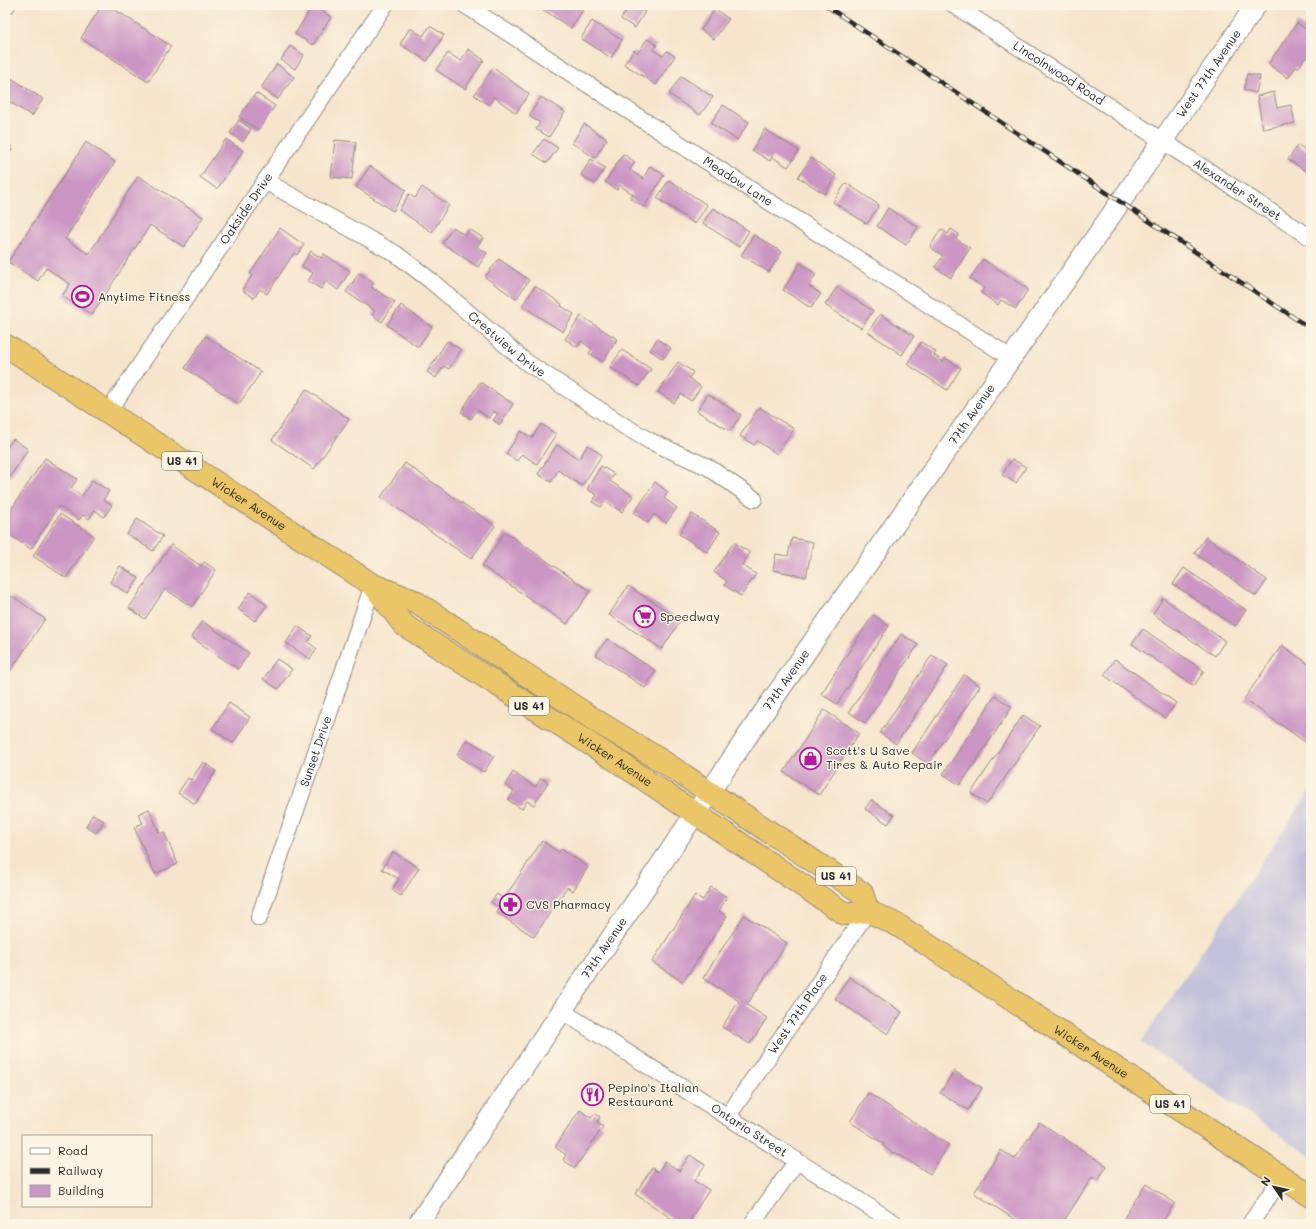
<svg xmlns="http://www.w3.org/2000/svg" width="1316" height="1229" font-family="Mali,sans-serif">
<rect width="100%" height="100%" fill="#fcf5e5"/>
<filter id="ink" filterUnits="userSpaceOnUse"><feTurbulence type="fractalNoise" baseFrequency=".025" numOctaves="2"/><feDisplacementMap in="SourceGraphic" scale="8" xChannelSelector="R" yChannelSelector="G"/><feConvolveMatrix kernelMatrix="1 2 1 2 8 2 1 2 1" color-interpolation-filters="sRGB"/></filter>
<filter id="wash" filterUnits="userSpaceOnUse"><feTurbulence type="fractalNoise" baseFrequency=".012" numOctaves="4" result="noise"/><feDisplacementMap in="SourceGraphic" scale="16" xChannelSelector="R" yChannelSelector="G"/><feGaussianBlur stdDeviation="0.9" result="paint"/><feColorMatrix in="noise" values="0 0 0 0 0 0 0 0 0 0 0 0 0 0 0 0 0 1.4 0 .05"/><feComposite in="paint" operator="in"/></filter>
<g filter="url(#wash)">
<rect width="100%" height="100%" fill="#f6e5cc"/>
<path fill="#c3c1db" d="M1311 789V1156L1141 1042Z"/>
<g id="blocks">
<path fill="#cb95c4" d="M102 5H108L171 46 148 82 81 38Z
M313 5 331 17 313 45 295 34Z
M536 5H576L583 10 571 28Z
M630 5H646L642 10 645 12 635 28 621 19Z
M715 9 729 19 714 39 701 30Z
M592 21 622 40 611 58 581 38Z
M1297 23 1311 33V58L1310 59 1306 57 1298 68 1296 67 1288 78 1268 64Z
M430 26 444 35 427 61 400 44 410 28 423 36Z
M647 39 657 45 653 50 663 56 667 51 675 56 656 85 624 64 634 50 638 53Z
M290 46 304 55 295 69 281 60Z
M468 49 484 60 465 89 436 70 448 53 461 61Z
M277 64 294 77 278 99 261 88Z
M493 68 529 94 516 113 494 97 489 105 474 95Z
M5 74 43 99 32 116 5 99Z
M1247 74 1260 76 1256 93 1244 90Z
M681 76 713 97 700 115 669 94Z
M1274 92 1277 108 1291 105 1295 123 1263 129 1257 96Z
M256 93 275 106 258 130 239 117Z
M541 97 565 112 549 137 536 129 540 123 529 116Z
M723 105 749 122 737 140 711 123Z
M239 120 251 129 243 142 230 133Z
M584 124 607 139 595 158 572 143Z
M765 129 799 151 788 167 772 157 770 161 752 150Z
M226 139 243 151 217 189 200 177Z
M544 139 558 148 547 163 533 154Z
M335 140 356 142 352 179 331 177Z
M5 142 13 148 5 160Z
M86 142 115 162 65 239 89 254 138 176 203 217 184 247 150 225 92 315 62 296 70 284 46 268 38 281 8 262Z
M1298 145 1311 153V174L1288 160Z
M623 154 635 162 630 170 643 179 650 166 664 175 644 207 630 198 633 194 619 185 617 190 605 182Z
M811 158 836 175 825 194 798 177Z
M591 159 605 168 595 184 581 175Z
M370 166 406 190 393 211 356 187Z
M669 180 707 205 695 224 657 198Z
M846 183 879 205 867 224 833 202Z
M422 187 449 205 432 232 399 210 409 194 415 198Z
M713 208 749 231 739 247 703 223Z
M888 208 918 227 906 245 877 226Z
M453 227 465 235 469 229 483 238 477 247 487 253 478 267 442 243Z
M280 228 304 245 297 255 294 253 267 294 260 289 254 298 242 290 252 276 250 274Z
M941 229 948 234 951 229 959 234 956 239 970 248 951 278 935 267 943 256 930 247Z
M754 235 782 252 769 272 741 255Z
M311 251 321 258 324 254 350 271 338 290 326 281 321 289 308 281 313 273 302 266Z
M499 259 529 280 516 299 485 277Z
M983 259 1028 289 1016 309 1001 300 998 305 981 293 984 288 970 279Z
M800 263 816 274 809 286 821 294 811 308 783 290Z
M359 273 374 283 371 287 395 302 382 322 372 315 375 311 346 292Z
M535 286 562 304 561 306 574 314 563 332 522 306Z
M837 287 873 311 861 328 825 305Z
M401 305 432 327 418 347 387 325Z
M880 314 914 336 902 355 868 332Z
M581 316 617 339 603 362 589 353 592 349 581 341 577 347 565 339Z
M206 336 261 372 239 404 185 368Z
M657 339 671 348 663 359 650 350Z
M447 341 461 350 449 369 444 366 436 378 427 372Z
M921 342 936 352 934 355 943 362 945 358 961 368 947 390 907 364Z
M622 350 651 369 639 386 610 367Z
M678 362 693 372 689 378 701 387 691 401 681 394 674 403 658 392Z
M480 382 513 404 500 425 493 420 498 414 493 411 489 418 477 410 471 419 461 412Z
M306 389 349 419 314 469 272 440Z
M708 394 741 415 730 431 697 411Z
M759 407 794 429 777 454 757 441 754 445 740 436Z
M541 424 556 434 537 464 522 454 517 461 506 454 521 431 532 438Z
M13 439 28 449 10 477 5 473V451Z
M557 445 579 459 588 445 602 455 582 486 558 470 551 482 538 474Z
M45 458 77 479 71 488 82 496 92 480 109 491 103 500 112 505 104 517 95 510 89 519 83 515 79 520 59 506 31 549 5 532V519Z
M1012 459 1026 467 1016 483 1002 475Z
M405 463 495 526 471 559 381 497Z
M601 466 614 474 610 481 633 496 622 512 605 501 601 507 592 502 597 495 587 489Z
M655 482 668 492 664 498 677 508 666 523 654 514 648 523 634 513Z
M60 514 94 536 66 578 33 556Z
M692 514 720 532 707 552 679 534Z
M137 519 163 536 153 551 127 534Z
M505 532 590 591 567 624 482 566Z
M1206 537 1267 580 1256 596 1194 553Z
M792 538 813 542 806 577 773 570 776 554 788 556Z
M734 542 750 553 742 565 756 574 741 596 724 585 727 581 714 572Z
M171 545 201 566 204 562 216 570 192 607 165 589 145 619 129 608Z
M120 566 139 578 128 594 110 582Z
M1184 568 1246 610 1235 626 1173 584Z
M628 586 681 620 662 649 609 615Z
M250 592 267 605 255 621 238 609Z
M12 596 45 619 5 679V607Z
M1163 598 1225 641 1215 656 1153 614Z
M873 615 889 626 837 704 821 694Z
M202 621 249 653 238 669 191 637Z
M297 626 312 636 308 642 317 649 310 659 286 643Z
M1143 629 1204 671 1194 686 1132 644Z
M901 634 918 645 865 723 849 712Z
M607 639 656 671 645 688 596 655Z
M1282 645 1311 666V746L1244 699Z
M932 655 948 665 896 744 880 733Z
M277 659 292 669 278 689 263 679Z
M1115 659 1176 703 1165 718 1104 675Z
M964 675 980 686 928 764 912 753Z
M995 696 1012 707 960 785 943 774Z
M229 703 250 717 233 743 212 729Z
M824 710 859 733 819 795 784 772Z
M1023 715 1040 726 987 804 971 793Z
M467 739 494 756 484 772 457 755Z
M203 762 216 771 195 804 178 793 188 778 191 780Z
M513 772 535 787 541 778 548 782 534 805 527 801 522 809 508 800 514 791 505 785Z
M871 800 894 815 888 824 865 809Z
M149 809 160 834 164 832 178 864 155 874 134 827 143 823 138 814Z
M93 814 104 821 96 833 86 826Z
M542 841 559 852 561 849 588 867 573 891 567 887 534 937 496 912 499 907 491 902 497 894 504 899Z
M393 852 419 868 401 896 392 890 399 879 382 869Z
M711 887 727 897 719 911 727 916 683 982 652 962 695 895 703 900Z
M744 915 787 943 747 1005 767 1018 750 1044 722 1027 739 1001 703 978Z
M849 977 902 1012 888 1034 835 999Z
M954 1071 982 1088 968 1110 940 1093Z
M868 1093 949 1145 930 1174 895 1152 894 1154 883 1146 884 1144 850 1122Z
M580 1110 591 1118 595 1113 600 1117 597 1122 603 1127 575 1168 563 1160 566 1155 555 1147Z
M1039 1122 1107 1166 1097 1181 1092 1177 1062 1224H1022L974 1193 1001 1150 1015 1159Z
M690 1155 705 1165 694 1181 709 1190 687 1224H680L635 1194 652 1168 658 1172 665 1161 679 1171Z
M1146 1184 1175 1203 1161 1224H1120Z"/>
</g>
</g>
<g filter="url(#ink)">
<use href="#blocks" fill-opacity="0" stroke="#90887c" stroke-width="1"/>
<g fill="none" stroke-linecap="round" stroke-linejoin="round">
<defs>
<g id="minor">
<path id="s1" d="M465 5 1011 358"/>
<path id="s2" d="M954 5 1311 238"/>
<path d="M5 6 7 5"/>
<path id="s3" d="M265 181 396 254 430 280 526 362 626 427 650 441 708 467 754 499"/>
<path id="s4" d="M108 412 385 5"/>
<path id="s5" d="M259 918 373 585"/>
<path id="s6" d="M562 1011 896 1224"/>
<path id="s7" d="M728 1116 868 911"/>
<path d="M752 1224 797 1161"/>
<path d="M1250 1224 1282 1177"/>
</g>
<g id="tertiary">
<path id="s8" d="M418 1224 757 722 1128 191 1256 5"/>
</g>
<g id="trunk">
<path id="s9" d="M5 345 373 585 414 601 598 722 665 763 862 893 868 911"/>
<path id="s10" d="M373 585 404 625 620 763 845 914 868 911 899 926 1311 1196"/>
</g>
</defs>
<use href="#minor" stroke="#90887c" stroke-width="18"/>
<use href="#tertiary" stroke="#90887c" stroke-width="22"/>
<use href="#trunk" stroke="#90887c" stroke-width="24"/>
<use href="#minor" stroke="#fff" stroke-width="16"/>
<use href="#tertiary" stroke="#fff" stroke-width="20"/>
<use href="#trunk" stroke="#ebc669" stroke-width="22"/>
<defs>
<path id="rail" d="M825 5 1311 329"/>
</defs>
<use href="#rail" stroke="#2b2b2b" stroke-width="4.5"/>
<use href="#rail" stroke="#fcf5e5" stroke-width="3" stroke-dasharray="9" stroke-linecap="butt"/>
</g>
</g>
<defs>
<symbol id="stadium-ring" viewBox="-11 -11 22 22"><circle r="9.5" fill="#fcf5e5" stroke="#b5179e" stroke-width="1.5"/><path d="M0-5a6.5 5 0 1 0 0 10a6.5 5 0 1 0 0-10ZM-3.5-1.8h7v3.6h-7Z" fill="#b5179e"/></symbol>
<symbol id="supermarket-ring" viewBox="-11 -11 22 22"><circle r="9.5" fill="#fcf5e5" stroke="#b5179e" stroke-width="1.5"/><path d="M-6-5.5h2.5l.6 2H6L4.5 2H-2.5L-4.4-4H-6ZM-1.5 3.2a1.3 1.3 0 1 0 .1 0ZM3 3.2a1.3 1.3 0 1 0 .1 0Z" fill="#b5179e"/></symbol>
<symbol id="shop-ring" viewBox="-11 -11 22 22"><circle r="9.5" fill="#fcf5e5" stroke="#b5179e" stroke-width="1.5"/><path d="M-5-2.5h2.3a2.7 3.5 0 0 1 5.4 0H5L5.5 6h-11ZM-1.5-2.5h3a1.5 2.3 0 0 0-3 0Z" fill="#b5179e"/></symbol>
<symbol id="pharmacy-ring" viewBox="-11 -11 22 22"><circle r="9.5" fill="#fcf5e5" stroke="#b5179e" stroke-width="1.5"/><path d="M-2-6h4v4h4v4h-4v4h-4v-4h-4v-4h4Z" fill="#b5179e"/></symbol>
<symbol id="restaurant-ring" viewBox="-11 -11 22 22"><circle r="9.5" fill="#fcf5e5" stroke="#b5179e" stroke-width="1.5"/><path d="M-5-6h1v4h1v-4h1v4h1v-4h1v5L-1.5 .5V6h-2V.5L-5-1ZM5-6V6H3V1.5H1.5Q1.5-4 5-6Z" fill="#b5179e"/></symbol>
</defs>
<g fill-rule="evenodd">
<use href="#stadium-ring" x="70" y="284" width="25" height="25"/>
<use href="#supermarket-ring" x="632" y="604" width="25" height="25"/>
<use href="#shop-ring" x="798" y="746" width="25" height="25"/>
<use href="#pharmacy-ring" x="498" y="892" width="25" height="25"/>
<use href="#restaurant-ring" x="580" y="1082" width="25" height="25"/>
</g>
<g text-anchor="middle" stroke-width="3" stroke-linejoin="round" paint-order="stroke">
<g fill="#fcf5e5" stroke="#6a6863" stroke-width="1">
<rect x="162" y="452" width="40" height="18" rx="3"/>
<rect x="509" y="697" width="40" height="18" rx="3"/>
<rect x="816" y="867" width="40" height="18" rx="3"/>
<rect x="1150" y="1095" width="40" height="18" rx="3"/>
</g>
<g font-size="11" font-weight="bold" fill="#2b2b2b">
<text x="182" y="465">US 41</text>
<text x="529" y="710">US 41</text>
<text x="836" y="880">US 41</text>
<text x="1170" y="1108">US 41</text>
</g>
<g font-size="12" fill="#2b2b2b" stroke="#fcf5e5">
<text dy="4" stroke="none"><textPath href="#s2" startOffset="125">Lincolnwood Road</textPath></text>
<text dy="4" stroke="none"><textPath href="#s8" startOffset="1396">West 77th Avenue</textPath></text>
<text dy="4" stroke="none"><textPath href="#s1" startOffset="325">Meadow Lane</textPath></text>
<text dy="4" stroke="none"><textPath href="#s2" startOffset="338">Alexander Street</textPath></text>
<text dy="4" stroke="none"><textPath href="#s4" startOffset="246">Oakside Drive</textPath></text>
<text dy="4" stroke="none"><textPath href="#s3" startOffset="293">Crestview Drive</textPath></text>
<text dy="4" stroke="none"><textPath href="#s8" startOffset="981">77th Avenue</textPath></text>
<text dy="4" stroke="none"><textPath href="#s9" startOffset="291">Wicker Avenue</textPath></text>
<text dy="4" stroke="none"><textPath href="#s8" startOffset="657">77th Avenue</textPath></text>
<text dy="4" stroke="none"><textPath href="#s5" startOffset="176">Sunset Drive</textPath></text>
<text dy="4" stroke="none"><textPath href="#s10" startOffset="301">Wicker Avenue</textPath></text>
<text dy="4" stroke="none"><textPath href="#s8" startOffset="333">77th Avenue</textPath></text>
<text dy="4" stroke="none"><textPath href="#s7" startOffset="124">West 77th Place</textPath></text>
<text dy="4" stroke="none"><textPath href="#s10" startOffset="865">Wicker Avenue</textPath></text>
<text dy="4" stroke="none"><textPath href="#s6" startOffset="222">Ontario Street</textPath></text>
</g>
<g font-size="12" fill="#2b2b2b" stroke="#fcf5e5" text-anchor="start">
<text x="98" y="301">Anytime Fitness</text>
<text x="660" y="621">Speedway</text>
<text x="826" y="755">Scott's U Save<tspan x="826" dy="14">Tires &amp; Auto Repair</tspan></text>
<text x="526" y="909">CVS Pharmacy</text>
<text x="608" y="1092">Pepino's Italian<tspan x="608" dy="14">Restaurant</tspan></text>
</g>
</g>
<rect width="1316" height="1229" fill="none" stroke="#fcf5e5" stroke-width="20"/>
<rect x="22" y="1135" width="130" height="72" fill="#fcf5e5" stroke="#a8a49b"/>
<rect x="30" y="1148" width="20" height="6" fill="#ffffff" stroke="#a8a49b"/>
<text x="58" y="1155" font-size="12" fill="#2b2b2b">Road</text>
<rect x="30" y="1168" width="20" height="6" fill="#2b2b2b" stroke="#a8a49b"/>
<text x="58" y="1175" font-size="12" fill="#2b2b2b">Railway</text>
<rect x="30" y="1185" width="20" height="12" fill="#cb95c4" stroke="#a8a49b"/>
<text x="58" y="1195" font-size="12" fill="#2b2b2b">Building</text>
<g transform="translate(1274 1187) rotate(304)" stroke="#fcf5e5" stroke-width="3" paint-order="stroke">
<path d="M0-3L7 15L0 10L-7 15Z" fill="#2b2b2b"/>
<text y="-6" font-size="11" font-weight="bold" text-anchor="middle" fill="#2b2b2b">N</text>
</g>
</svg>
